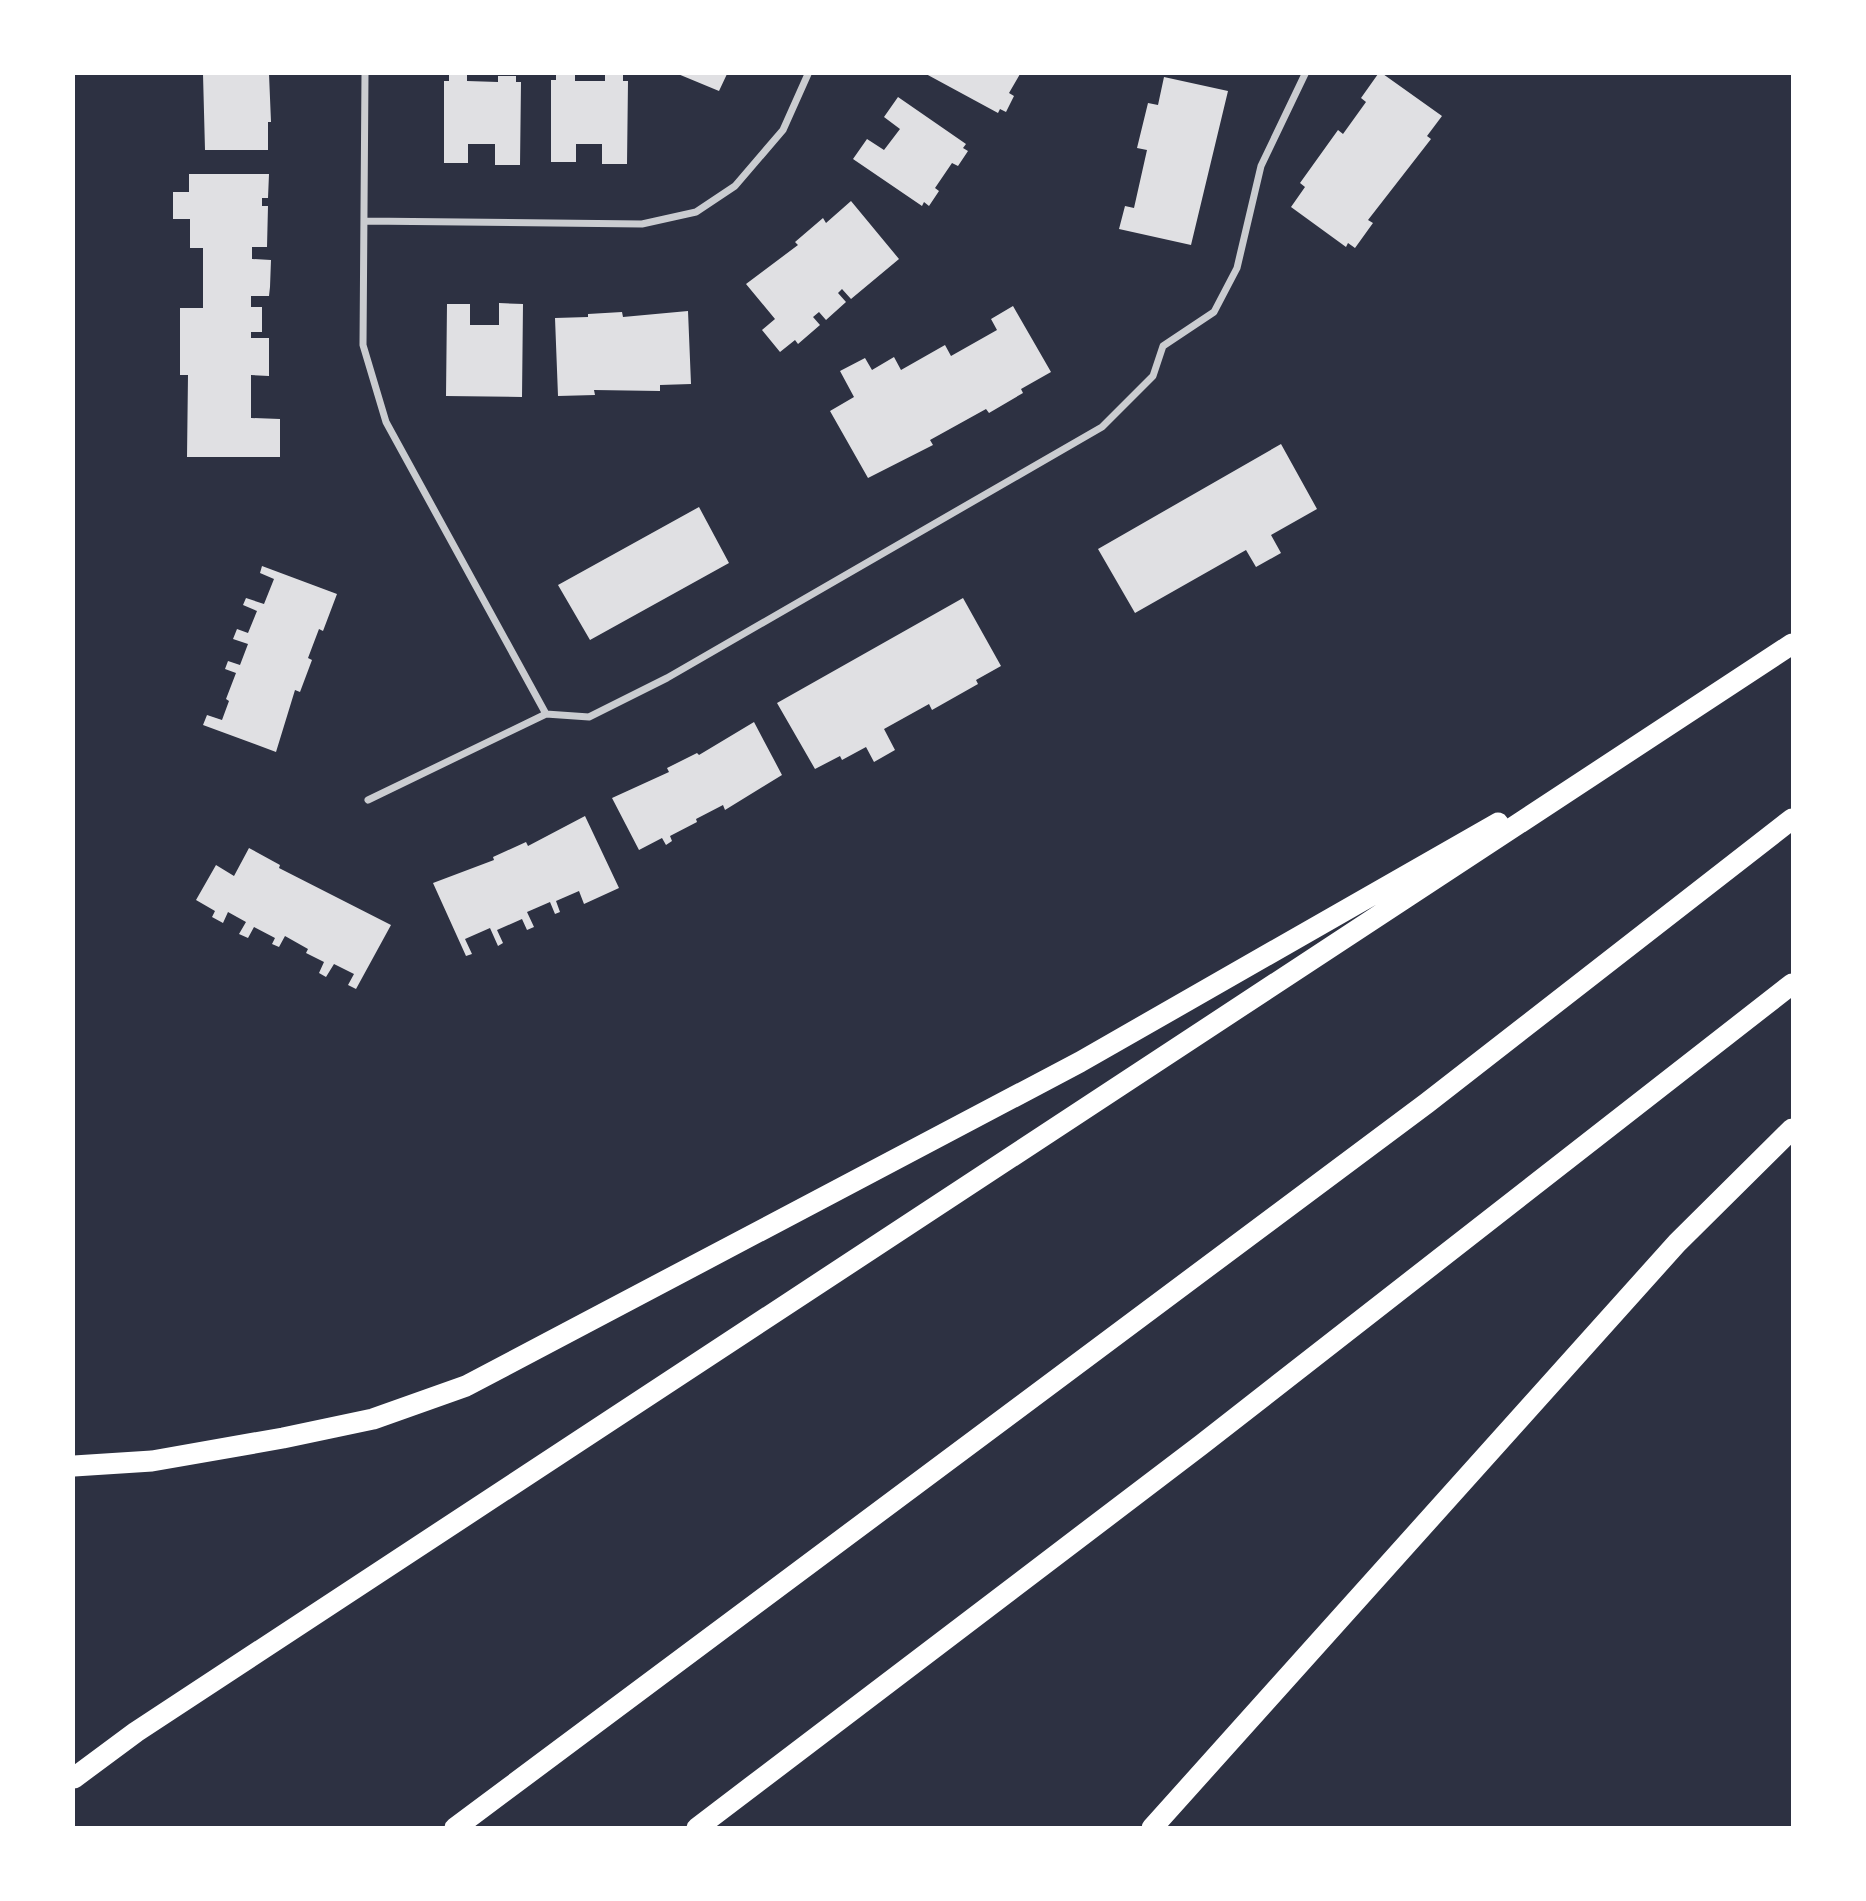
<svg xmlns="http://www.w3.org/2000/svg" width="1866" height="1901" font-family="Roboto,sans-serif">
<rect width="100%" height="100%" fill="#2d3142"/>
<path fill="#e0e0e3" d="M203 74H269L271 122H268V150H205Z
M556 74H575V81H605V75H623V81H628L627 164H602V144H576V162H551V80H556Z
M678 74H727L719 91Z
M926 74H1020L1009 93 1014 96 1006 112 1000 109 998 113Z
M1378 74H1383L1442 116 1427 136 1431 139 1368 220 1373 223 1355 248 1348 243 1346 247 1291 207 1305 187 1300 183 1338 130 1343 134 1366 102 1361 98Z
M449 75H467V81L498 82V76H516V82H521L520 165H495V144H468V163H444V81H449Z
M1164 77 1228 91 1191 245 1119 229 1125 206 1134 208 1147 150 1137 148 1148 103 1158 105Z
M898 97 966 144 963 148 968 151 958 166 952 163 935 188 939 191 929 206 924 202 922 206 853 159 867 139 884 150 900 129 884 117Z
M189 174H269L268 198H262V206H268L267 247H252V259L271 260 270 287 269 296H251V307H262V332H251V338H269V376L251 375V418L280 419V457H187L188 375H180V308H203V248H190V219H173V192H189Z
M851 201 899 259 851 299 842 289 838 293 846 302 826 320 819 312 813 317 820 325 798 344 795 340 780 352 762 330 775 319 746 284 798 245 795 242 823 218 826 223Z
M499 303 523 304 522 397 446 396 447 304H470V325H499Z
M1013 306 1051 372 1021 389 1023 393 989 413 986 409 930 440 933 445 868 478 830 411 854 397 840 371 865 358 872 370 894 357 901 370 945 345 951 356 997 330 991 319Z
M688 311 691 384 660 385V391L594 390 595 395 558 396 555 318 588 317V314L622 312 623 317Z
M1281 444 1317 509 1271 535 1281 553 1256 567 1246 550 1135 613 1098 549Z
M699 507 729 563 590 640 558 585Z
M262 566 337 594 323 631 319 629 308 658 312 660 300 692 295 690 276 752 203 725 207 715 222 720 229 701 226 699 236 673 225 669 228 661 240 665 248 644 233 639 237 629 248 633 257 611 243 605 246 598 264 604 274 579 260 573Z
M963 598 1001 666 976 680 978 684 932 710 929 704 884 729 895 750 874 762 866 747 842 760 840 756 815 769 777 703Z
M754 722 782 775 725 810 723 805 696 819 697 822 670 836 672 841 666 845 662 838 639 850 612 798 669 772 667 768 697 753 699 755Z
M585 816 619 888 584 904 579 891 556 901 560 912 555 914 550 902 527 912 534 927 527 930 522 919 497 930 503 943 498 946 490 928 465 939 472 954 466 956 433 883 494 860 493 857 526 842 528 846Z
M249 848 280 865 279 868 391 925 356 989 348 985 354 974 334 964 326 977 319 973 324 962 306 953 308 949 285 936 279 947 272 944 275 938 254 927 248 938 239 934 246 922 228 912 223 923 212 917 215 911 196 900 216 865 234 876Z"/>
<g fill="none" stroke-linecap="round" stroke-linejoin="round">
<path stroke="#caccd0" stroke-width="7" d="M365 74 363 345 386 422 546 714
M364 221 642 224 696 212 735 186 783 130 808 74
M368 800 546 714 589 717 667 678 1102 427 1153 376 1163 346 1214 312 1237 268 1261 166 1305 74"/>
<path stroke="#fff" stroke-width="21" d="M74 1466 152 1461 283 1438 373 1419 466 1386 1080 1062 1498 823
M74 1778 136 1732 1792 644
M455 1828 1427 1103 1792 819
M697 1828 1201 1445 1792 984
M1152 1828 1677 1243 1792 1129"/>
</g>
<rect width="1866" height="1901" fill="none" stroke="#ffffff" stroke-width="150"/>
</svg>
